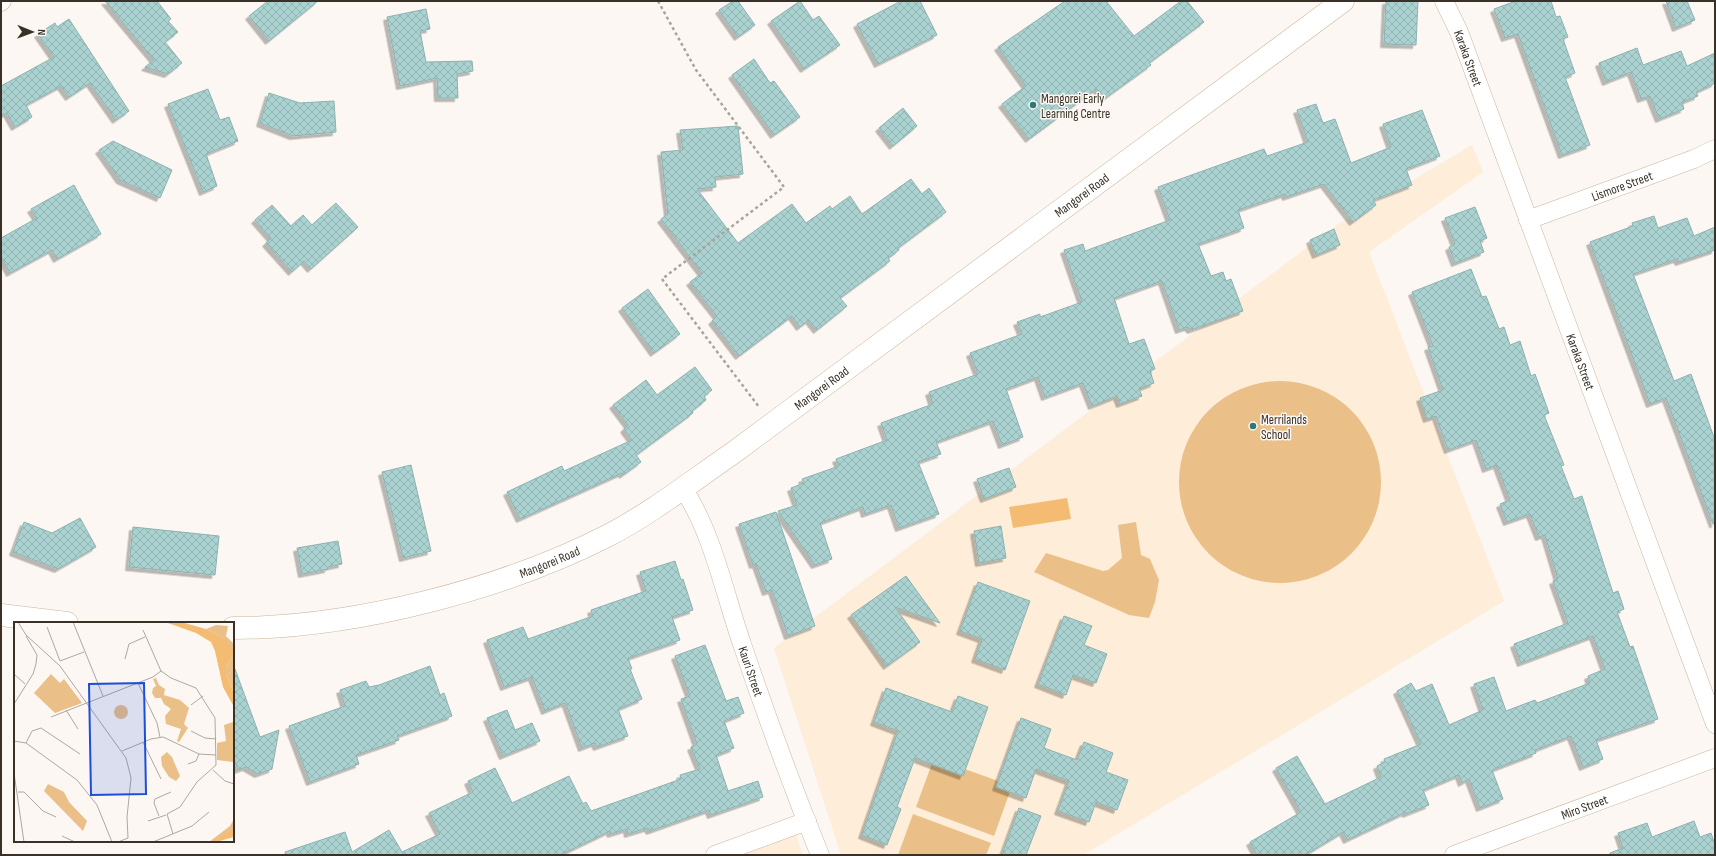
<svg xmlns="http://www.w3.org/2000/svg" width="1716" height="856" font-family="'Sofia Sans Condensed',sans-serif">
<defs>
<pattern id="building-cross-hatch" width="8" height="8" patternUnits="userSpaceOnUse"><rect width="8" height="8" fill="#aad2d1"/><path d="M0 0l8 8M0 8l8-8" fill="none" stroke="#93b5b3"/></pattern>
<filter id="shadow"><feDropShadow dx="-3.5" dy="3.5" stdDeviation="0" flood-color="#0004"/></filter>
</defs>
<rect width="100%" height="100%" fill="#fcf7f2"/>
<path fill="#fdedd9" d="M1472 145 1483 172 1369 252 1504 601 1083 855H841L774 648 1337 225Z
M792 824 803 855H708Z"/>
<path fill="#ebc088" d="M1179 482a101 101 0 1 1 202 0a101 101 0 1 1-202 0Z
M1136 522 1141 555 1150 559 1159 580 1155 602 1149 618 1129 615 1034 572 1046 553 1103 571 1108 570 1122 558 1118 525Z
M934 758 1012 786 994 836 916 807Z
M913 814 991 843 986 855H898Z"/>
<path fill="#f4bc72" d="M1067 498 1071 519 1013 528 1009 507Z"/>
<path fill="url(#building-cross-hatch)" stroke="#8bb2b1" filter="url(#shadow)" d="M105 1H157L171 19 168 21 178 32 165 42 182 63 168 74 145 67 154 60Z
M268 1H318L269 41 249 16Z
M733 1H738L755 25 738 37 719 10Z
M800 1 813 20 819 16 840 45 804 69 771 21Z
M901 1H920L937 35 878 64 857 24Z
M1065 1H1106L1134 36 1181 1H1187L1204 22 1149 63 1151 65 1104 99 1096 89 1029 139 1002 104 1026 86 998 47Z
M1386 1H1418L1416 45 1384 44Z
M1516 1H1551L1556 17 1560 16 1568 37 1563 39 1575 73 1565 77 1590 145 1562 155 1518 34 1505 38 1494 9Z
M1666 1H1687L1695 20 1676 28Z
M426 9 430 29 420 31 426 62 472 61 473 71 457 74 458 98H438L437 78 400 86 387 17Z
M69 19 129 111 116 120 90 83 69 97 61 86 26 105 32 117 15 127 7 113 1 116V86L54 57 38 34 55 23 57 27Z
M1637 48 1643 65 1681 51 1687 66 1715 53V83L1696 92 1698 96 1682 102 1684 109 1659 119 1650 96 1641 99 1631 72 1606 82 1599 63Z
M754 59 770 83 774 81 800 117 774 135 732 75Z
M208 89 220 120 229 117 238 141 206 154 217 186 203 192 168 104Z
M269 93 300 103 334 101 336 132 293 136 260 123Z
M1316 104 1323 123 1335 119 1351 163 1391 147 1383 124 1422 110 1440 156 1406 169 1412 185 1373 200 1376 205 1353 222 1324 184 1286 197 1285 194 1238 210 1244 228 1198 244 1211 276 1223 272 1226 281 1231 279 1243 311 1191 330 1188 327 1179 330 1162 281 1114 298 1129 344 1144 339 1155 369 1150 371 1154 383 1139 389 1142 396 1120 404 1117 396 1092 406 1083 383 1045 397 1038 377 1006 389 1023 437 1002 445 993 421 936 442 941 454 918 462 939 514 899 528 891 505 865 514 863 507 820 523 832 559 815 565 778 511 797 505 791 488 804 483 802 479 839 466 836 459 887 440 881 423 933 404 929 392 978 374 970 353 1022 334 1017 322 1040 314V317L1082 302 1064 250 1083 244 1085 251 1170 220 1158 187 1264 149 1267 156 1308 142 1297 110Z
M903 108 917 126 893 146 879 128Z
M738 126 743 174 715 177 716 187 697 189 738 243 792 204 806 223 830 206 832 209 850 196 862 214 911 179 922 194 929 188 946 212 898 248 899 250 888 258 890 261 840 298 847 306 817 330 809 320 800 327 792 316 739 356 712 321 717 316 690 282 702 273 661 219 668 214 661 152 683 150 680 130Z
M113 141 172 170 160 198 120 180 99 150Z
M74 185 101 234 57 259 52 250 10 273 1 256V238L37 218 31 209Z
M336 203 358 227 311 269 304 261 292 272 266 243 271 238 255 220 272 205 291 226 303 215 312 225Z
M1475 207 1487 238 1480 241 1484 252 1455 263 1449 247 1455 244 1445 218Z
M1654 216 1658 228 1687 218 1694 236 1715 227V250L1679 262 1677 259 1633 274 1674 381 1691 374 1715 440V524H1713L1666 398 1650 404 1590 242 1633 226 1632 223Z
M1334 229 1340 245 1316 255 1310 240Z
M1471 269 1482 297 1486 296 1499 329 1504 327 1510 345 1520 341 1531 376 1535 374 1549 413 1544 415 1564 465 1561 466 1574 499 1582 496 1613 593 1618 591 1624 609 1617 612 1630 647 1633 646 1658 719 1596 740 1603 759 1583 767 1571 736 1535 750 1536 753 1492 770 1503 799 1480 808 1469 779 1462 783 1459 775 1423 790 1429 805 1406 814V812L1347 840 1343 832 1305 855H1257L1250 842 1301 812 1276 768 1297 756 1325 804 1381 777 1377 766 1385 762 1384 759 1421 744 1397 691 1411 683 1416 691 1432 684 1449 725 1483 710 1474 684 1494 677 1506 711 1535 700 1537 703 1590 683 1588 676 1605 669 1593 636 1521 663 1514 644 1568 623 1553 581 1558 579 1545 535 1539 537 1530 514 1507 522 1500 504 1510 500 1497 465 1486 469 1476 440 1448 450 1436 416 1427 419 1420 398 1443 390 1428 347 1433 346 1412 292Z
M648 289 680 334 654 353 622 308Z
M695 367 712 390 704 396 706 400 692 411 693 413 636 455 641 462 623 475 622 473 520 519 507 492 562 466 564 471 632 440 624 429 628 425 613 405 646 380 657 395Z
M411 465 431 551 403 558 382 472Z
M1009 468 1016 487 984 499 977 479Z
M776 512 815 626 788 636 772 590 766 592 756 564 753 565 739 524Z
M80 518 96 547 58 569 13 552 24 522 52 533Z
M1001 526 1006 558 979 563 974 531Z
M133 527 219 536 215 575 129 567Z
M338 541 342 564 328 567V569L302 574 297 548Z
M675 561 681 580 683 579 693 610 672 617 680 640 628 658 632 669H630L642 699 618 709 628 736 597 747 595 743 582 748 566 704 565 703 545 711 532 677 504 687 487 640 523 627 528 639 593 616 591 610 646 591 640 572Z
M906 576 940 623 895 607 920 642 887 666 851 615Z
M978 582 1030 601 1005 670 975 659 982 639 960 631Z
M1064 616 1092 626 1084 645 1107 654 1096 683 1073 675 1066 695 1038 684Z
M705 645 726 701 738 697 744 713 724 721 734 748 716 755 728 791 758 781 763 797 711 815 709 810 650 831 648 828 628 834 627 829 611 834 610 831 560 855H286L285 852 345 832 352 852 389 830 402 852 440 834 429 813 473 792 468 781 495 768 512 803 569 776 583 804 586 802 591 811 681 779 680 775 700 769 691 747 697 744 681 699 690 696 675 656Z
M430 666 440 695 444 693 452 716 397 736 399 740 356 755 359 764 310 782 289 726 345 706 340 690 366 681 369 687 379 685Z
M233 669H235L260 737 279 730 272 769 258 774 246 767 238 770 233 756Z
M886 688 952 712 958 696 988 707 963 776 915 758 897 807 901 809 887 845 862 835 898 731 874 722Z
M507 710 515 730 532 723 540 741 503 756 487 718Z
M1021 718 1051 729 1044 748 1077 760 1084 742 1113 753 1106 772 1128 780 1117 810 1096 802 1089 822 1058 811 1069 781 1036 769 1026 798 996 787Z
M1019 808 1041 816 1026 855H1002Z
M1694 821 1700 837 1711 833 1715 845V855H1610V853L1623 848 1618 833 1647 823 1652 837Z"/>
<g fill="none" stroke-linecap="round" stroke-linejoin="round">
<defs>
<g id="street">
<path id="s1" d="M1444 1 1459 32 1715 724"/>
<path d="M1 2 2 1"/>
<path id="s2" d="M1528 220 1694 159 1715 149"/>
<path id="s3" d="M683 488C713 534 724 592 742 644 766 715 792 786 820 855"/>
<path d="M715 855 807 821"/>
<path id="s4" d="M1454 855 1715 758"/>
</g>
<g id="secondary">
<path d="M1 615 67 623"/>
<path id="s5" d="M233 628C352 628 501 590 607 536 652 513 692 481 733 453L1343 1"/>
</g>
</defs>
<use href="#street" stroke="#cbb69d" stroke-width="19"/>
<use href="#secondary" stroke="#cbb69d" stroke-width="23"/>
<path stroke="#aaa39c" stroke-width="2.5" stroke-dasharray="3 3" stroke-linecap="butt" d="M658 1 696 70 784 187 662 279 759 407"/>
<use href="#street" stroke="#fff" stroke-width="18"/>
<use href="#secondary" stroke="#fff" stroke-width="22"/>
</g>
<g fill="#2e7877" stroke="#fcf7f2" stroke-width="1.5">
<circle cx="1033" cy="105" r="4"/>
<circle cx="1253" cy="426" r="4"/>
</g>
<g text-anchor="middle" stroke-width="3" stroke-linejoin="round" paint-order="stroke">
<g font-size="13" fill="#393127" stroke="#fcf7f2">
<text dy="5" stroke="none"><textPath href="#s1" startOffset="62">Karaka Street</textPath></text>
<text dy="5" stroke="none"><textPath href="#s2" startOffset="100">Lismore Street</textPath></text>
<text dy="5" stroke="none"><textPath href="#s5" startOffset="973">Mangorei Road</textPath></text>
<text dy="5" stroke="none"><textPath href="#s1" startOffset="386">Karaka Street</textPath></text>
<text dy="5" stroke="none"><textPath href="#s5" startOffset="649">Mangorei Road</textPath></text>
<text dy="5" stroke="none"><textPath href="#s5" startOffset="325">Mangorei Road</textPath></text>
<text dy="5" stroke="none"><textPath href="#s3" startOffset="196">Kauri Street</textPath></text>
<text dy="5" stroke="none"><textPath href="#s4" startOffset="139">Miro Street</textPath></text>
</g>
<g font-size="13" fill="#393127" stroke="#fcf7f2" text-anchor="start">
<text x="1041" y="103">Mangorei Early<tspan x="1041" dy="15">Learning Centre</tspan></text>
<text x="1261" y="424">Merrilands<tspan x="1261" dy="15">School</tspan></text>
</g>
</g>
<g transform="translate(14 622)">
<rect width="220" height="220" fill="#fcf7f2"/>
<path d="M202 3 214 4 212 14 220 22V71L212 52V45L220 32 207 15 192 7ZM34 162 50 170 55 180 73 199 69 209 30 169ZM220 197V208L202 220H195L216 204Z" fill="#ebc088"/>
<path d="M37 52 46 61 50 57 68 81 41 91 20 71ZM142 56 145 63 151 67 150 73 166 78 175 86 170 102 174 106 165 120 163 119 167 107 152 102 151 94 157 87 150 82 147 76H141L138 71 139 66 142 64 139 57ZM100 90a7 7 0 1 1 14 0a7 7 0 1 1-14 0ZM219 100 220 101V150L219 140 203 138V121L212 119 210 103ZM153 130 158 135 166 154 162 159 155 155 148 144 147 135Z" fill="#ebc088"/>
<path d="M151 0H167L192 7 207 15 217 24 220 32 212 45V52L220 71V85L209 65 201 29 197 20 182 11ZM220 208V215L202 220 210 212Z" fill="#f4bc72"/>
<path fill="none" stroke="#aea8a1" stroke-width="1" d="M4 0 12 13 46 44 112 136 117 156 113 195 114 216 104 220M59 0 89 74M33 5 46 39M129 8 147 49 157 56 182 66 201 96 202 143 183 160 166 185 153 192 159 212M111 37 115 22 131 15M46 39 70 30M0 52 11 62M124 61 143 101 146 115M0 82 19 52 22 42 23 33 12 14M177 83 189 74M52 88 64 107M37 95 139 55 147 49M177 109 191 116 202 117M0 119 12 121 63 158 83 183 98 220M129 120 147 157M12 121 18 109 27 106 66 132M108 129 137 117 149 115 185 132 202 133M174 142 182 139 185 132M199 148 211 159 220 162M0 151 10 220M4 170H10L29 189 42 195M145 194 140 181 141 177 157 170M134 199 152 193M48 214 61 220M139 220 178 204 195 190"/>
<path fill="#1d4ed8" fill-opacity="0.15" stroke="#1d4ed8" stroke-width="2" d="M130 61 132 172 77 173 75 62Z"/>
<rect width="220" height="220" fill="none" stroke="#393127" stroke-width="2"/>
</g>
<rect width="1716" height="856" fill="none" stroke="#393127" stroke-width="4"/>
<g transform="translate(32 32) rotate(91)" stroke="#fcf7f2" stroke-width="3" paint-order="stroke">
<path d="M0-3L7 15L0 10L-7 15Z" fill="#393127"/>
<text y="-6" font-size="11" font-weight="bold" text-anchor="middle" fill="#393127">N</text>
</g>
</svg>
